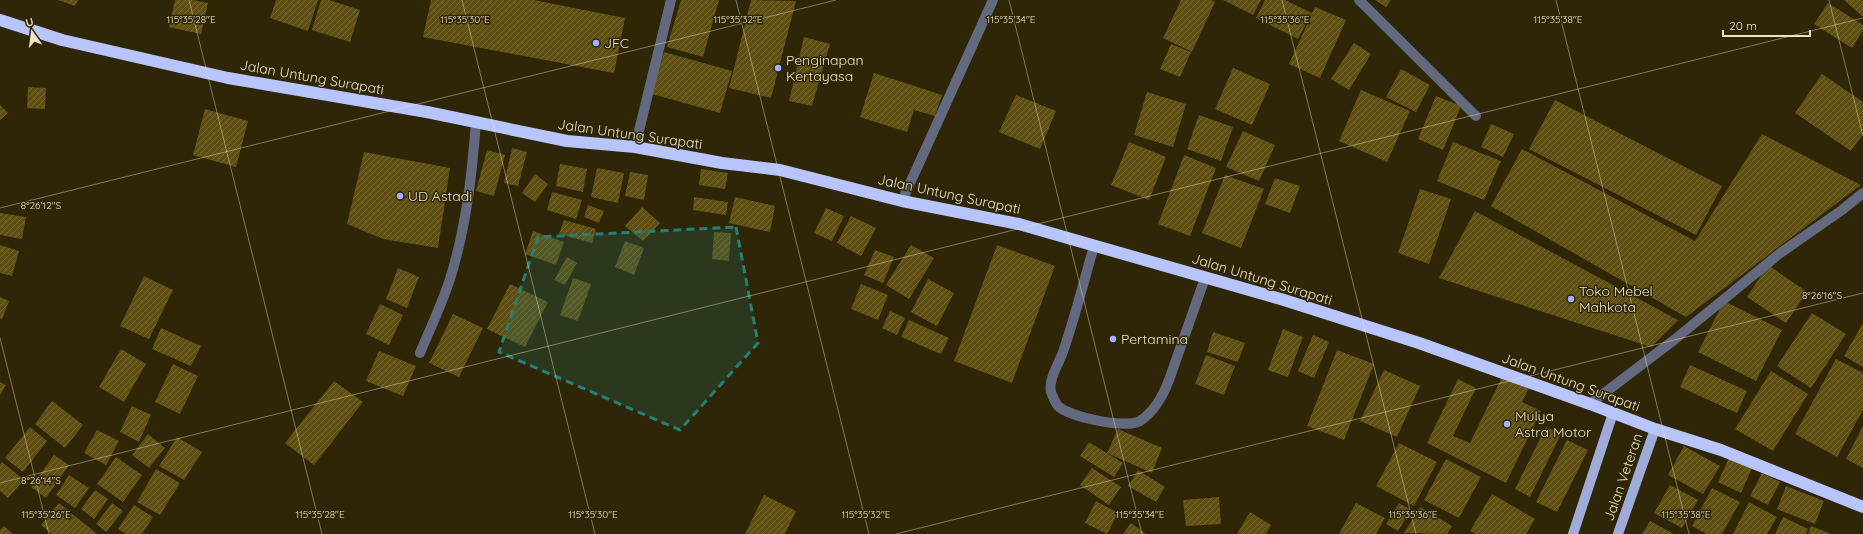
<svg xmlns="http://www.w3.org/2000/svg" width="1863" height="534" font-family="Quicksand,sans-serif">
<defs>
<pattern id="building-hatch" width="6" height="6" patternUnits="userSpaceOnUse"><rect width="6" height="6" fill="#5f4f12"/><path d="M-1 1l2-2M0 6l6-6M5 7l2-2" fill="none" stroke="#766833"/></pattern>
</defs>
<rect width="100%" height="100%" fill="#2e2607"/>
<path fill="url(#building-hatch)" d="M58 0H78L75 6Z
M175 0H193L208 3 201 34 169 27Z
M276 0H318L308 31 270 18Z
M321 0H329L360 10 350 42 312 30Z
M431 0H534L625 18 614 73 423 37Z
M681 0H719L703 57 667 47Z
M751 0 796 1 771 98 729 88Z
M1181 0H1211L1215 2 1192 52 1163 38Z
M1223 0H1261L1253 15Z
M1265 0H1285L1312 13 1298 39 1256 18Z
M1375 0H1391L1386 7Z
M1844 0H1863V17Z
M1828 3 1863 25V30L1852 48 1814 24Z
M1315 7 1346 20 1320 78 1289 64Z
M804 37 830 44 812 106 789 101Z
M1354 43 1371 54 1349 90 1331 79Z
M1171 44 1191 52 1180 77 1160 69Z
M664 52 732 71 720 113 652 94Z
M1233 68 1270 84 1252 125 1215 109Z
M1401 69 1430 85 1416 112 1386 97Z
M874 73 942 95 935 116 914 110 907 132 860 117Z
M1822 74 1863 102V134L1851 151 1795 113Z
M28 87 46 88 45 109 27 108Z
M1361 90 1410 111 1387 162 1339 141Z
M1147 92 1186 104 1173 147 1134 135Z
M1016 95 1056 111 1040 149 999 132Z
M1436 96 1461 106 1443 150 1418 139Z
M1555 100 1722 186 1696 235 1529 149Z
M0 105 8 113 0 120Z
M205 109 248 121 236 167 193 155Z
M1199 115 1233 127 1221 161 1187 149Z
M1491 124 1514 134 1503 157 1481 147Z
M1243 131 1275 145 1259 181 1226 167Z
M1762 134 1861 185 1686 317 1491 206 1522 149 1695 241Z
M1129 142 1166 157 1149 200 1111 185Z
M1453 142 1501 161 1484 200 1437 181Z
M512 148 527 152 518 186 504 183Z
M487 150 505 155 494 196 476 191Z
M364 152 450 168 438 248 383 239 347 224Z
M1184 155 1216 168 1190 236 1158 224Z
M560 164 587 169 583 192 556 186Z
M597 168 624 173 618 203 591 197Z
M701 169 728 173 725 189 699 185Z
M630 172 648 175 644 200 625 196Z
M535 174 548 184 535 202 522 193Z
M1225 175 1264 189 1241 248 1202 233Z
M1275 178 1300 186 1290 213 1265 204Z
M1420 189 1451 199 1429 264 1398 253Z
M552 192 582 200 576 219 547 210Z
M694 197 728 202 726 215 693 210Z
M735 197 775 206 770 232 729 223Z
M588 205 604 211 599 223 584 217Z
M642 207 660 223 643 241 625 226Z
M826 208 844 216 832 241 814 233Z
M1475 211 1678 320 1651 347 1439 278Z
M0 213 26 217 22 239 0 235Z
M851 216 876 228 861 256 837 243Z
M564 220 596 229 592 243 559 234Z
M533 231 564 242 556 265 525 254Z
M714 232 731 233 729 261 712 259Z
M625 241 644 248 634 275 615 267Z
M0 245 19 251 12 276 0 273Z
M911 245 934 258 909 299 886 285Z
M997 245 1055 266 1012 383 954 361Z
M875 250 894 257 883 283 864 275Z
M567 257 577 263 565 285 554 280Z
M1768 265 1807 292 1786 323 1747 297Z
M398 268 419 277 407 308 386 299Z
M144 276 173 290 149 339 120 326Z
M573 278 591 284 578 321 560 315Z
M928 279 954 293 937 326 911 312Z
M510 284 548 302 525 347 487 329Z
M861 284 888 295 878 320 851 309Z
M0 297 9 301 2 319 0 318Z
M1724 301 1782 330 1756 381 1698 352Z
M380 304 403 315 389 345 366 334Z
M890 311 905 318 897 335 882 328Z
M1812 313 1846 334 1811 388 1777 366Z
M453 314 483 328 459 377 429 363Z
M909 320 949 338 941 354 901 337Z
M1863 323V367L1844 356Z
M161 328 201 346 191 366 152 349Z
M1283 329 1303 337 1288 377 1268 370Z
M1213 332 1245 343 1238 362 1207 352Z
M1313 335 1329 342 1314 378 1298 371Z
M121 349 146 364 124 402 99 387Z
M1337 350 1374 364 1344 440 1307 426Z
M379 351 416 366 403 396 366 381Z
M1206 355 1235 366 1224 395 1195 384Z
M1836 359 1863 373V410L1837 457 1795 434Z
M173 364 198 376 180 414 155 402Z
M1690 365 1747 391 1737 413 1680 387Z
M1384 370 1420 386 1397 437 1360 421Z
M1771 371 1808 394 1773 451 1735 429Z
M1503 375 1529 388 1522 402 1541 411 1506 483 1427 443 1458 379 1476 388 1453 436 1470 443Z
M334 381 363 402 314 465 285 443Z
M0 382 6 385 0 395Z
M52 401 83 425 65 448 35 424Z
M132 406 151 415 139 442 120 432Z
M1863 426V468L1846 459Z
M30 427 47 441 23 472 5 458Z
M1546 427 1561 434 1530 497 1515 489Z
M1118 429 1162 448 1152 473 1107 453Z
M97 430 119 441 106 465 84 453Z
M148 434 165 448 149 468 132 455Z
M177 437 202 452 184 480 159 466Z
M1567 440 1588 450 1557 512 1536 502Z
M1089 442 1123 463 1114 477 1080 456Z
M1399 443 1437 462 1414 506 1376 486Z
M1684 446 1720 466 1703 494 1668 475Z
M54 455 69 465 46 498 31 487Z
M116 457 142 475 123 502 97 484Z
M1729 458 1752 468 1741 493 1718 482Z
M1446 459 1481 477 1459 518 1424 500Z
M2 462 24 480 8 498 0 491V464Z
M1092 468 1121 487 1109 505 1080 485Z
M156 469 180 483 160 515 137 502Z
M1138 470 1165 487 1156 502 1128 486Z
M1762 473 1780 482 1768 505 1750 496Z
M69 475 89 488 75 508 56 495Z
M1670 485 1698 500 1682 528 1654 513Z
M1786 486 1824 501 1815 524 1777 509Z
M1712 488 1740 502 1722 534H1707L1692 526Z
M95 490 108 499 94 519 81 509Z
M1492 494 1535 519 1526 534H1476L1470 531Z
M764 495 796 511 785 534H745Z
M1219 497 1221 524 1186 526 1183 500Z
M1096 501 1118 513 1107 534 1085 523Z
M1749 502 1777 517 1767 534H1733Z
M59 503 97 534H52L41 525Z
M112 503 123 511 106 532 96 524Z
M1356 503 1385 518 1376 534H1339Z
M1399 503 1411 510 1398 531 1386 524Z
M134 505 153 517 142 534H126L118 529Z
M1420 507 1452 526 1447 534 1404 533Z
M1250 512 1271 525 1266 534H1237Z
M1783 517 1808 529 1806 534H1775Z
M1650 521 1674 534H1642Z
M1131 523 1146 534H1123Z
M4 526 13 534H0V530Z
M1811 526 1831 534H1808Z"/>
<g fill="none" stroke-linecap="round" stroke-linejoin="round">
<path stroke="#63697f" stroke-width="10" d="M1359 0 1476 116
M635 147 671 0
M902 201 993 0
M1094 246C1084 281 1075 317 1063 352 1059 363 1048 380 1051 392 1052 395 1056 404 1058 406 1070 417 1125 429 1140 421 1155 411 1163 396 1169 380L1205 278
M420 353C430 329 442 304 450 279 466 228 472 175 476 122
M1590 404 1674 340 1779 254 1842 210 1863 193"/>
<path stroke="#a0abd9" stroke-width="10" d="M1573 534 1613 413
M1618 534 1655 429"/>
<path stroke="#b8c5fd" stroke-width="12" d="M0 20 62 40 228 78 427 112 567 141 635 147 722 163 780 170 902 201 1019 224 1284 300 1419 343 1590 404 1655 429 1721 450 1863 507"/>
</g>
<path fill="#258177" fill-opacity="0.2" stroke="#258177" stroke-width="3" stroke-dasharray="8 5" stroke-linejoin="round" d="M736 227 758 343 680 430 499 352 538 237Z"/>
<path fill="none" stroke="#ebe3c6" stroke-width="1" stroke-opacity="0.45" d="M189 0 322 534M462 0 595 534M736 0 869 534M1009 0 1142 534M1282 0 1416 534M1556 0 1689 534M1829 0 1863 136M0 208 836 0M0 338 49 534M0 483 1863 18M896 534 1863 293"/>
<g fill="#a1b2fd" stroke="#2e2607" stroke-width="1.5">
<circle cx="596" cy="43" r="4"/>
<circle cx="778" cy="68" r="4"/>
<circle cx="400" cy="196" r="4"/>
<circle cx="1571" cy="299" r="4"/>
<circle cx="1113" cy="339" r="4"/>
<circle cx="1507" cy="424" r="4"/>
</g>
<g text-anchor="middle" stroke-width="3" stroke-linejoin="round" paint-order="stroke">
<g font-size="14" fill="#ebe3c6" stroke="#2e2607" text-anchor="start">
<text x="604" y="48">JFC</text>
<text x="786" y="65">Penginapan<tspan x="786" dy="16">Kertayasa</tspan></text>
<text x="408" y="201">UD Astadi</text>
<text x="1579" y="296">Toko Mebel<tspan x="1579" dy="16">Mahkota</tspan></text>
<text x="1121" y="344">Pertamina</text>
<text x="1515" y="421">Mulya<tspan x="1515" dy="16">Astra Motor</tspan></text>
</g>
<g font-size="14" fill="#ebe3c6" stroke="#2e2607">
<text transform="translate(312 77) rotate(10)" y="5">Jalan Untung Surapati</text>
<text transform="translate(630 134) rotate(8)" y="5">Jalan Untung Surapati</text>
<text transform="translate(949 194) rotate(12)" y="5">Jalan Untung Surapati</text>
<text transform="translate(1262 279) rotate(17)" y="5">Jalan Untung Surapati</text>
<text transform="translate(1571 382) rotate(20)" y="5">Jalan Untung Surapati</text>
<text transform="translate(1623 477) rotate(-71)" y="5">Jalan Veteran</text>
</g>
</g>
<g font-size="10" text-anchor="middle" fill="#ebe3c6" stroke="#2e2607" stroke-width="3" stroke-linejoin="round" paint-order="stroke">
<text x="191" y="23">115°35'28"E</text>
<text x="465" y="23">115°35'30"E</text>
<text x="738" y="23">115°35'32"E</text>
<text x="1011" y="23">115°35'34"E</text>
<text x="1285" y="23">115°35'36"E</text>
<text x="1558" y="23">115°35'38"E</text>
<text x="41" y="209">8°26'12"S</text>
<text x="1822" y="299">8°26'16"S</text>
<text x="41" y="484">8°26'14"S</text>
<text x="46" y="518">115°35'26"E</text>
<text x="320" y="518">115°35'28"E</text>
<text x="593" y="518">115°35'30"E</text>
<text x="866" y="518">115°35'32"E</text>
<text x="1140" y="518">115°35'34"E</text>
<text x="1413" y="518">115°35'36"E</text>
<text x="1686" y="518">115°35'38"E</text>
</g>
<g transform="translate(32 32) rotate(346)" stroke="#2e2607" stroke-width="3" paint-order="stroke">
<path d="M0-3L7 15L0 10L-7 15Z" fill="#ebe3c6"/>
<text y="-6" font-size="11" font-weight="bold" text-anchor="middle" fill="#ebe3c6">U</text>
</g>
<path d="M1723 30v6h87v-6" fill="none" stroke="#ebe3c6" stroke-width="2"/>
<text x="1729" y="30" font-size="12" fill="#ebe3c6" stroke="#2e2607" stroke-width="3" paint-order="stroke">20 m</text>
</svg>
